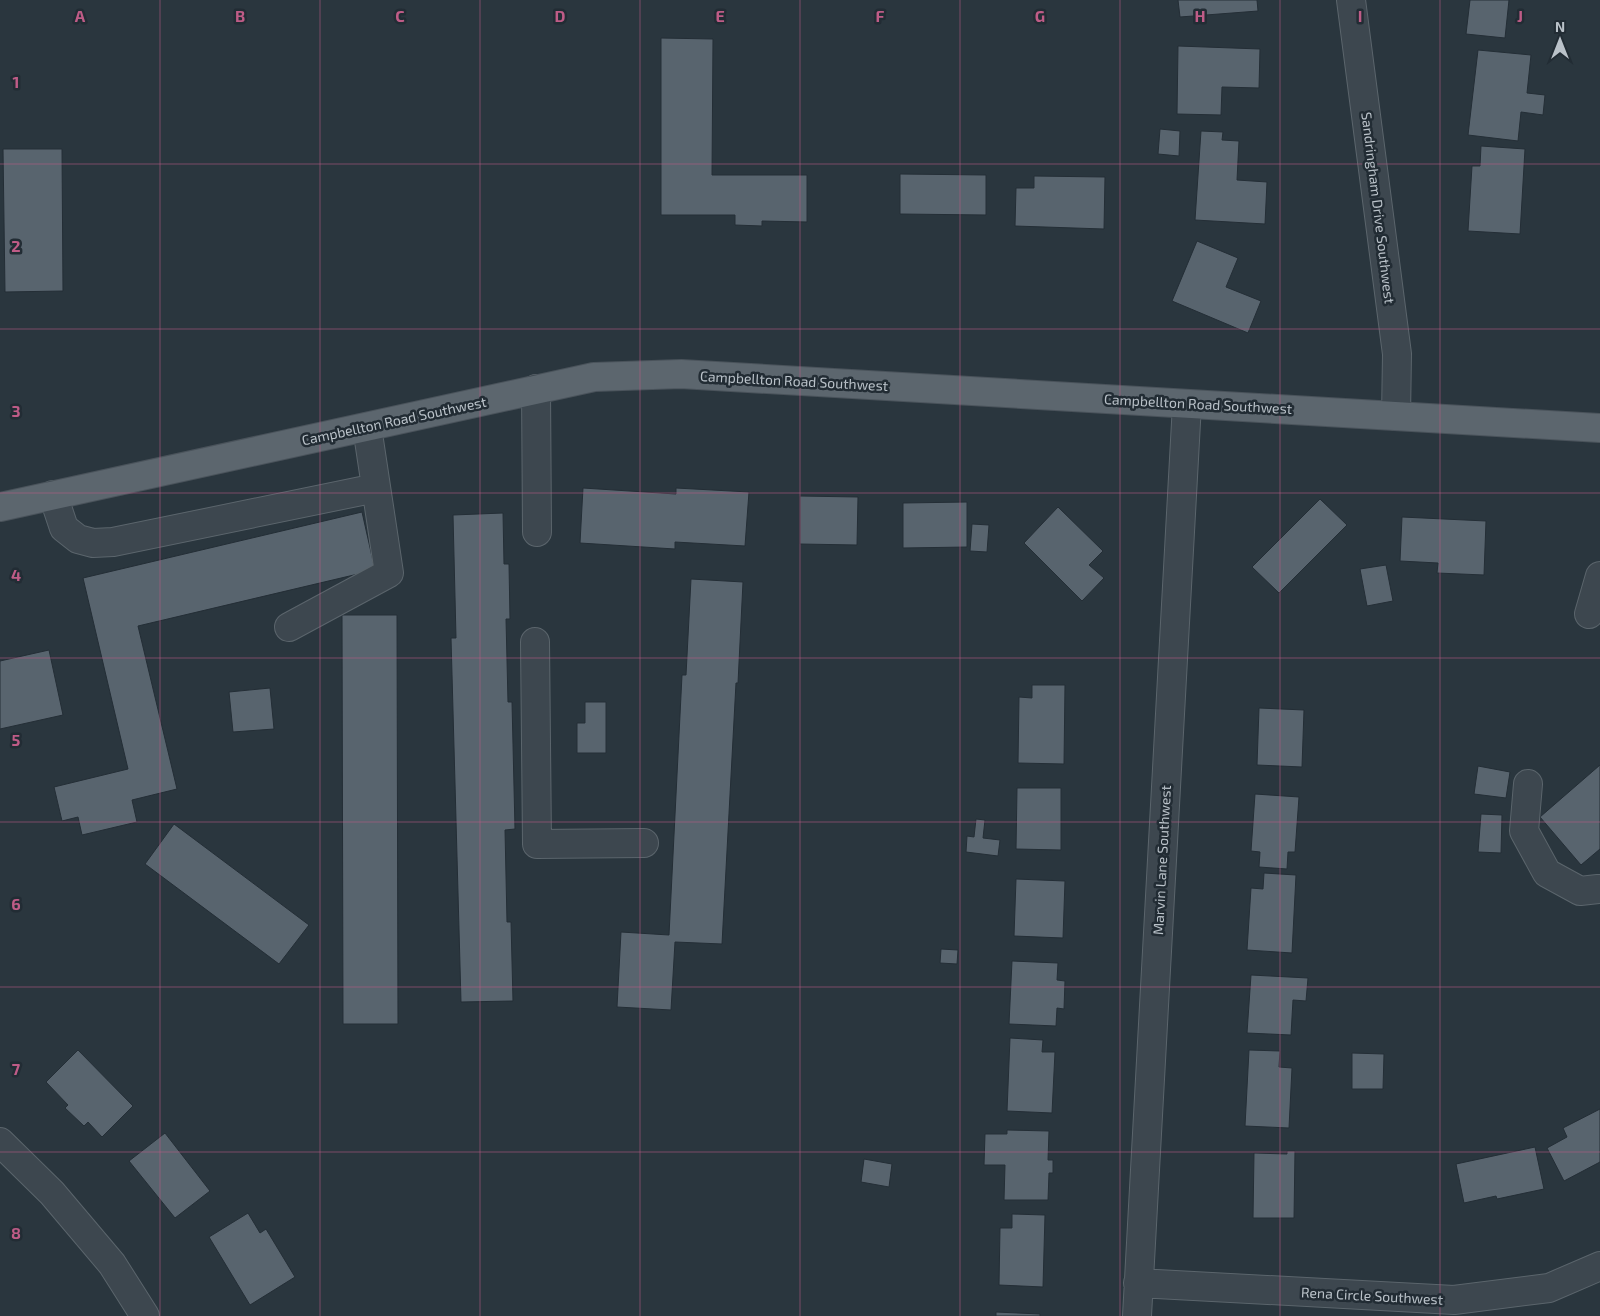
<svg xmlns="http://www.w3.org/2000/svg" width="1600" height="1316" font-family="'Exo 2',sans-serif">
<rect width="100%" height="100%" fill="#2a363e"/>
<path fill="#58646e" stroke="#242e36" d="M1178 0H1257L1258 11 1180 17Z
M1470 0H1509L1505 38 1466 34Z
M661 38 713 39 712 175H807V222L762 221V226L735 225V215H661Z
M1178 46 1260 49 1259 88 1222 87 1221 115 1177 114Z
M1478 50 1531 55 1527 93 1545 95 1543 115 1521 112 1518 141 1468 135Z
M1160 129 1180 131 1179 156 1158 154Z
M1201 131 1223 132 1222 140 1239 141 1237 180 1267 182 1265 224 1195 220Z
M1481 146 1525 149 1520 234 1468 231 1472 166H1480Z
M3 149H62L63 291 5 292Z
M900 174 986 175V215L900 214Z
M1034 176 1105 177 1104 229 1015 226 1016 188H1034Z
M1197 241 1238 258 1226 287 1261 301 1248 333 1172 301Z
M583 488 676 494V488L749 492 745 546 675 542V549L580 543Z
M800 496 858 497 857 545 800 544Z
M1320 499 1347 525 1279 593 1252 567Z
M967 502V547L903 548V503Z
M1058 507 1103 551 1089 565 1104 578 1082 601 1024 543Z
M362 512 375 570 138 626 177 789 132 800 137 822 82 835 78 817 62 821 54 787 128 769 83 578Z
M503 513 504 564H509L510 619H506L508 702H512L515 829 505 830 507 922H511L513 1001 461 1002 451 638H456L453 515Z
M1402 517 1486 521 1484 575 1437 573 1438 563 1400 561Z
M972 524 989 525 987 552 970 551Z
M1386 565 1393 601 1367 606 1360 569Z
M691 579 743 582 738 683H736L722 944 675 942 671 1010 617 1007 621 932 669 935 682 675H686Z
M342 615H397L398 1024H343Z
M49 650 63 715 0 729V661Z
M1032 685H1065L1064 764 1018 763 1019 697 1032 698Z
M270 688 274 729 233 732 229 692Z
M585 702H606V753H577V723H585Z
M1259 708 1304 710 1302 767 1257 765Z
M1600 765V849L1581 865 1540 817Z
M1478 766 1510 772 1506 798 1474 794Z
M1017 788H1061V850L1016 849Z
M1255 794 1299 797 1295 852H1288L1287 869 1259 867 1260 852 1251 851Z
M1481 814 1502 815 1501 853 1478 852Z
M976 819 985 820 983 838 1000 840 998 856 966 852 967 836 974 837Z
M174 824 309 925 279 964 145 864Z
M1264 873 1296 875 1292 953 1247 950 1251 888 1263 889Z
M1016 879 1065 881 1063 938 1014 936Z
M941 949 958 950 957 964 940 963Z
M1012 961 1058 963 1057 980 1065 981 1064 1009 1057 1008 1056 1026 1009 1024Z
M1251 975 1308 978 1306 1001 1293 1000 1291 1035 1247 1033Z
M1010 1038 1043 1040 1042 1052H1055L1052 1113 1007 1111Z
M78 1050 133 1106 102 1137 88 1122 84 1126 65 1108 68 1105 46 1082Z
M1249 1050 1280 1051 1279 1067 1292 1068 1289 1128 1245 1126Z
M1352 1053 1384 1054 1383 1089H1352Z
M1600 1109V1162L1564 1181 1547 1148 1567 1137 1563 1128Z
M1007 1130 1049 1131 1048 1160H1053V1173H1049L1048 1200H1004L1005 1165H984L985 1134H1007Z
M165 1133 210 1191 175 1218 129 1161Z
M1535 1147 1544 1189 1497 1199 1496 1196 1464 1203 1456 1164Z
M1287 1151H1295L1294 1218H1253L1254 1153 1287 1154Z
M864 1159 892 1164 889 1187 861 1182Z
M248 1213 260 1233 266 1229 295 1277 250 1305 209 1237Z
M1012 1214 1045 1215 1043 1287 999 1285 1000 1228H1012Z
M996 1312 1040 1314V1316H996Z"/>
<g fill="none" stroke-linecap="round" stroke-linejoin="round">
<defs>
<path id="minor" d="M1351 0 1397 354 1396 416
M536 389 537 532
M53 495 64 528 78 539 93 543 113 542 376 488
M1589 614 1600 576
M289 627 389 573 367 427
M535 642 537 844 644 843
M1528 784 1524 831 1547 873 1580 891 1598 889
M0 1142 52 1193 112 1264 145 1316
M1138 1283 1454 1300 1549 1288 1600 1266
M1137 1316 1187 404"/>
<path id="major" d="M0 507 594 377 681 374 1600 428"/>
</defs>
<use href="#minor" stroke="#5b656c" stroke-width="30"/>
<use href="#major" stroke="#4a535b" stroke-width="30"/>
<use href="#minor" stroke="#3d474f" stroke-width="28"/>
<use href="#major" stroke="#5c666e" stroke-width="28"/>
</g>
<path fill="none" stroke="#bf5c87" stroke-width="1" stroke-opacity="0.55" d="M160 0V1316M320 0V1316M480 0V1316M640 0V1316M800 0V1316M960 0V1316M1120 0V1316M1280 0V1316M1440 0V1316M0 164H1600M0 329H1600M0 493H1600M0 658H1600M0 822H1600M0 987H1600M0 1152H1600"/>
<g text-anchor="middle" stroke-width="5" stroke-linejoin="round" paint-order="stroke">
<g font-size="14" fill="#bac2c9" stroke="#222c34">
<text transform="translate(1378 208) rotate(83)" y="5">Sandringham Drive Southwest</text>
<text transform="translate(794 381) rotate(3)" y="5">Campbellton Road Southwest</text>
<text transform="translate(1198 404) rotate(3)" y="5">Campbellton Road Southwest</text>
<text transform="translate(394 421) rotate(-12)" y="5">Campbellton Road Southwest</text>
<text transform="translate(1162 860) rotate(-87)" y="5">Marvin Lane Southwest</text>
<text transform="translate(1372 1296) rotate(3)" y="5">Rena Circle Southwest</text>
</g>
</g>
<g font-size="16" text-anchor="middle" font-weight="bold" fill="#bf5c87" stroke="#222c34" stroke-width="5" stroke-linejoin="round" paint-order="stroke">
<text x="80" y="22">A</text>
<text x="240" y="22">B</text>
<text x="400" y="22">C</text>
<text x="560" y="22">D</text>
<text x="720" y="22">E</text>
<text x="880" y="22">F</text>
<text x="1040" y="22">G</text>
<text x="1200" y="22">H</text>
<text x="1360" y="22">I</text>
<text x="1520" y="22">J</text>
<text x="16" y="88">1</text>
<text x="16" y="252">2</text>
<text x="16" y="417">3</text>
<text x="16" y="581">4</text>
<text x="16" y="746">5</text>
<text x="16" y="910">6</text>
<text x="16" y="1075">7</text>
<text x="16" y="1239">8</text>
</g>
<g transform="translate(1560 40)" stroke="#222c34" stroke-width="4" paint-order="stroke">
<path d="M0-4L9 19L0 12L-9 19Z" fill="#bac2c9"/>
<text y="-8" font-size="14" font-weight="bold" text-anchor="middle" fill="#bac2c9">N</text>
</g>
</svg>
